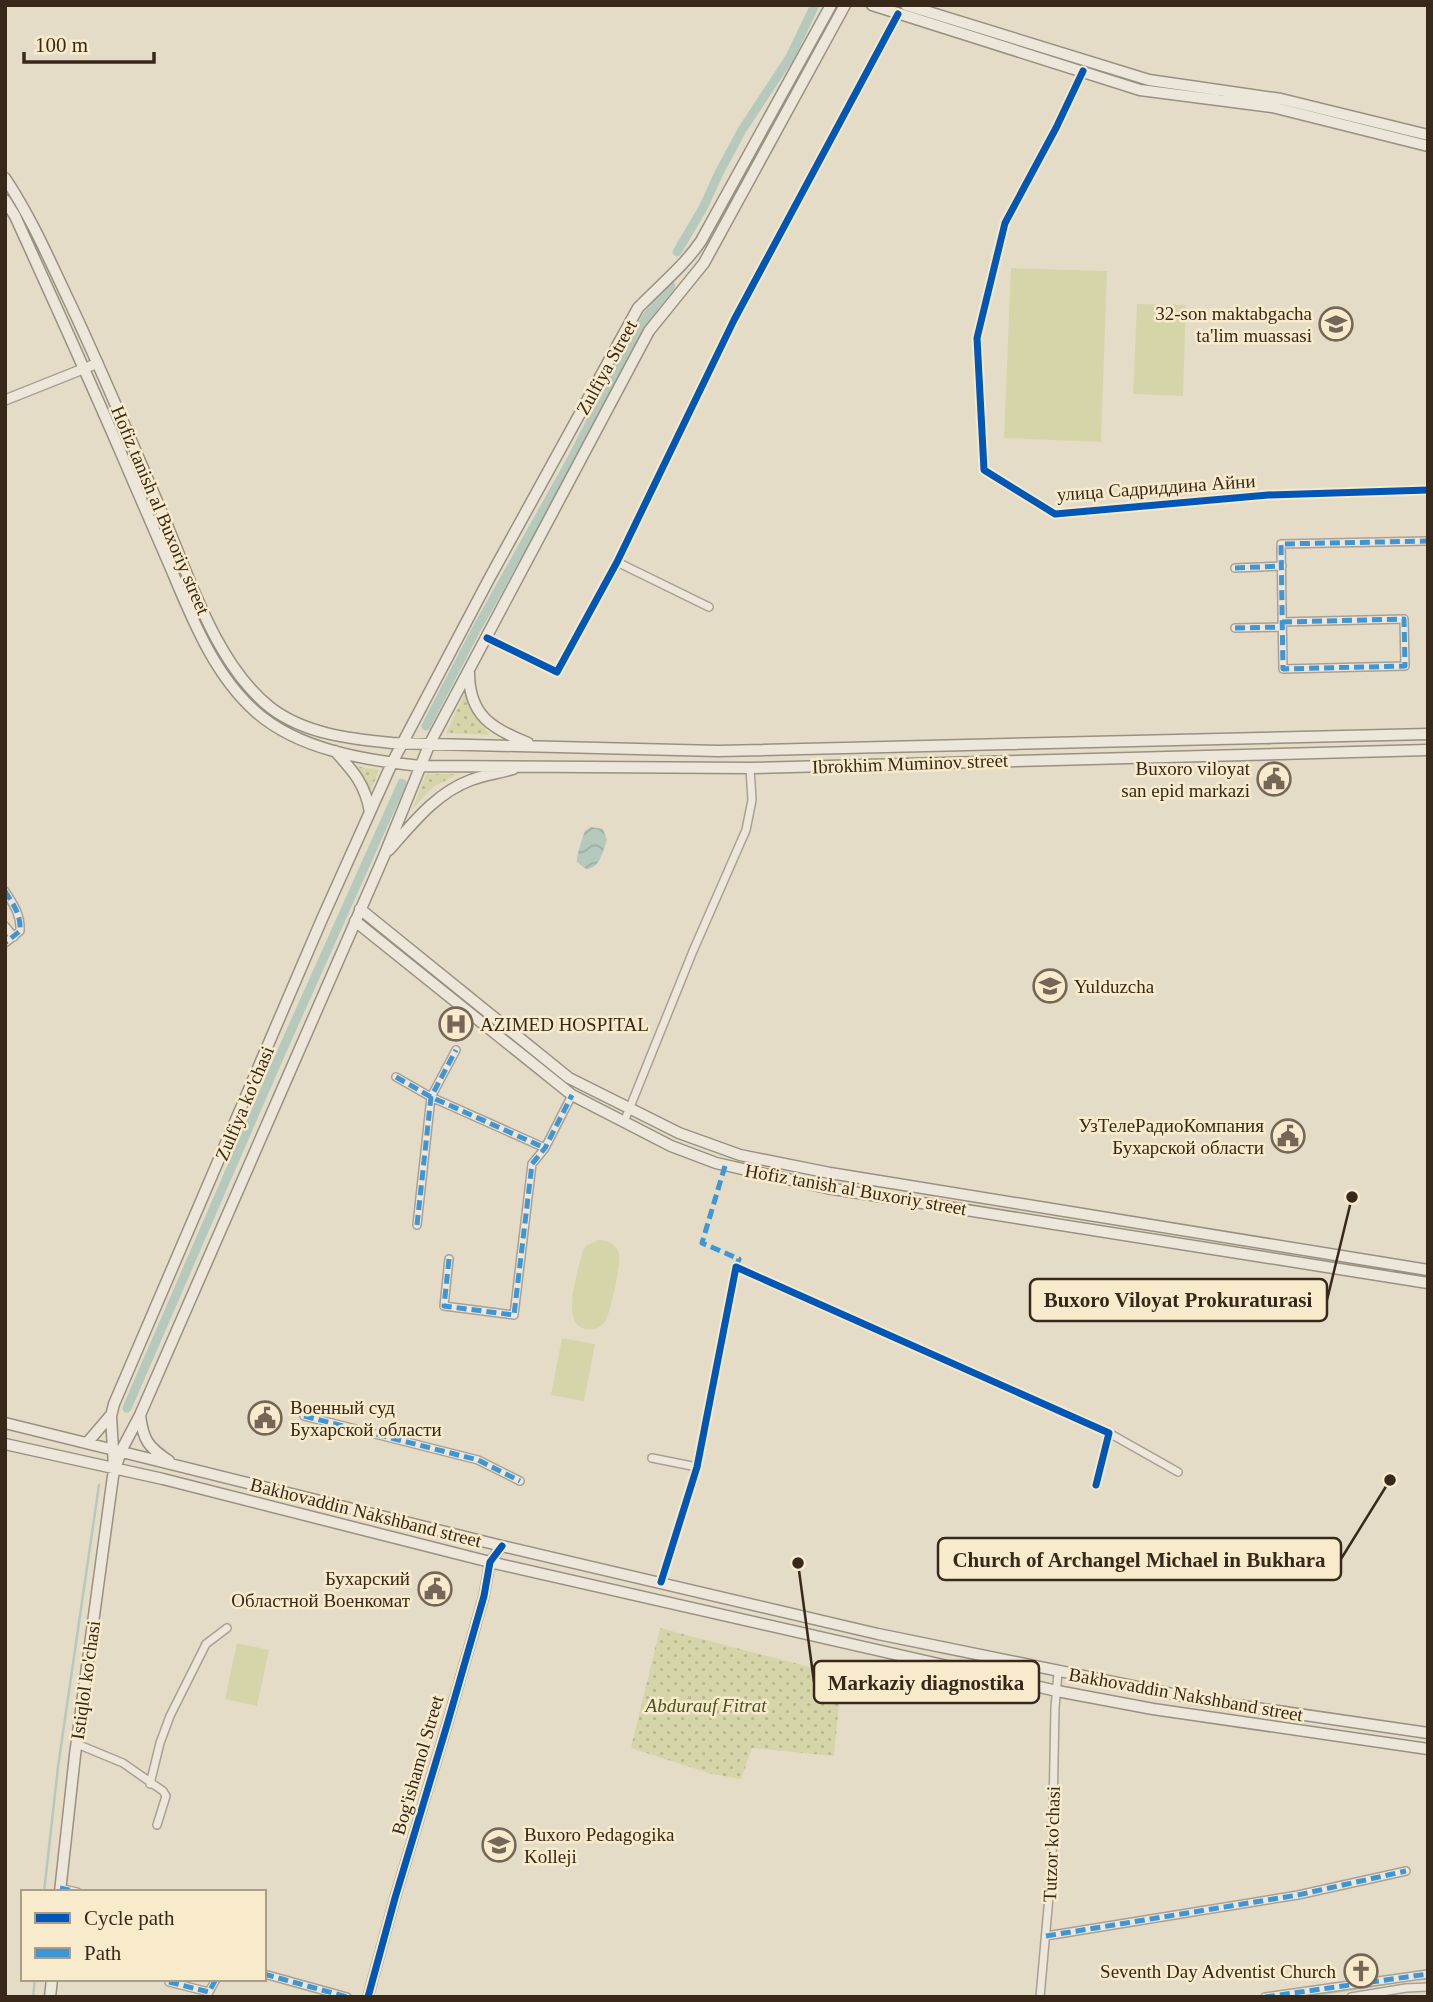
<svg xmlns="http://www.w3.org/2000/svg" width="1433" height="2002" font-family="Georgia,serif">
<defs>
<pattern id="green-dots" width="8" height="8" patternUnits="userSpaceOnUse" patternTransform="scale(1.75)"><rect width="8" height="8" fill="#d6d5a9"/><path d="M2 2h.1M6 6h.1" fill="none" stroke="#b8b791" stroke-width="1.8" stroke-linecap="round"/></pattern>
<pattern id="water-waves" width="16" height="10" patternUnits="userSpaceOnUse" patternTransform="scale(1.75)"><rect width="16" height="10" fill="#b5c9bc"/><path d="M0 5q4-4 8 0t8 0" fill="none" stroke="#9cada1"/></pattern>
</defs>
<rect width="100%" height="100%" fill="#e5dcc8"/>
<path fill="url(#green-dots)" d="M465 693 469 704 490 735 446 733Z
M356 766 379 770 370 793 365 777Z
M426 774H458L433 787 412 810Z
M660 1628 844 1676 840 1695 834 1756 752 1748 741 1779 712 1774 631 1748Z"/>
<path fill="#d6d5a9" d="M1011 268 1107 271 1101 442 1004 438Z
M1137 304 1186 305 1183 396 1133 394Z
M598 1240C608 1240 616 1244 619 1253 622 1261 610 1315 605 1322 600 1328 592 1331 585 1329 559 1323 579 1269 583 1250L587 1245Z
M562 1338 595 1344 584 1401 551 1395Z
M237 1643 269 1650 257 1706 225 1699Z"/>
<path fill="url(#water-waves)" d="M591 827 603 829 607 840C602 852 601 868 586 869L577 862C576 857 583 836 585 831Z"/>
<g fill="none" stroke-linecap="round" stroke-linejoin="round">
<path stroke="#b5c9bc" stroke-width="2.5" d="M44 1892 58 1767 99 1485
M1418 1979H1428
M33 1997 35 1979
M1304 1997 1397 1982"/>
<path stroke="#b5c9bc" stroke-width="9" d="M677 252 703 208 719 173 742 130 790 57 814 7
M426 726 477 628 570 462 624 356 647 316 671 286
M127 1408 281 1053 402 783"/>
<defs>
<path id="minor" d="M1083 71 1056 128 1005 223 977 338 984 470 1055 514 1268 495 1428 490
M617 562 709 607
M1235 568 1282 566
M1282 622 1404 619 1405 666 1283 669 1281 544 1428 541
M1235 628 1282 627
M487 638 557 672 617 562 734 320 898 14
M5 891C13 904 21 914 20 931L5 943
M5 926 14 937
M396 1077 431 1097 545 1148
M624 1122 693 951 746 830 752 800 750 768
M417 1225 431 1097 456 1050
M449 1259 444 1306 514 1315 532 1164 545 1148 572 1095
M304 1416 478 1460 520 1481
M1109 1433 1178 1472
M652 1458 697 1467
M661 1582 697 1467 736 1267 1109 1433 1096 1485
M77 1744 123 1763 163 1791 166 1796 157 1825
M150 1784 160 1743 170 1716 206 1644 227 1628
M60 1888 77 1892
M1046 1936 1298 1895 1406 1871
M264 1974 347 1997
M169 1982 209 1992 216 1979
M1040 1997 1052 1863 1055 1708 1058 1672
M1265 1997 1428 1974
M1351 1997 1406 1988 1428 1987"/>
<path id="tertiary" d="M5 400 98 363
M368 1997 395 1898 447 1725 484 1596 490 1562 502 1546"/>
<path id="secondary" d="M872 5 1140 90 1272 107 1428 146
M906 5 1149 80 1281 99 1428 135
M5 178C31 217 49 259 69 301 103 373 134 447 165 520 191 582 217 666 271 708 305 734 351 739 392 743L718 751 1428 734
M5 200 15 216C54 302 93 387 130 474 144 506 158 539 172 571 193 621 215 676 256 712 299 750 365 760 420 766L750 768 1428 750
M469 673C469 715 492 729 528 743
M335 751C354 772 365 784 370 812
M389 850C413 823 436 793 471 780 484 775 499 773 513 769
M360 909 569 1078 679 1133 740 1155 830 1173 1428 1270
M355 921 572 1095 671 1146 716 1163 827 1188 1428 1283
M140 1415C143 1440 148 1447 169 1461
M5 1423 502 1546 878 1634 1202 1700 1428 1733
M87 1443 110 1416
M5 1444 163 1479 490 1562 1057 1691 1153 1709 1428 1749
M114 1467 111 1416 114 1404 322 919 392 763 489 579 638 308C659 286 684 266 701 241L831 5
M60 1892 75 1755 113 1476 121 1451 140 1415 384 856 430 743 649 331 704 263 845 5
M50 1997 52 1979"/>
</defs>
<use href="#minor" stroke="#a9a092" stroke-width="10"/>
<use href="#tertiary" stroke="#a9a092" stroke-width="12"/>
<use href="#secondary" stroke="#999082" stroke-width="13"/>
<use href="#minor" stroke="#ece6db" stroke-width="7"/>
<use href="#tertiary" stroke="#ece6db" stroke-width="9"/>
<use href="#secondary" stroke="#ece6db" stroke-width="10"/>
<path stroke="#3e96d4" stroke-width="5" stroke-dasharray="10 5" stroke-linecap="butt" d="M1235 568 1282 566
M1282 622 1404 619 1405 666 1283 669 1281 544 1428 541
M1235 628 1282 627
M5 891C13 904 21 914 20 931L5 943
M396 1077 431 1097 545 1148
M725 1166 702 1243 739 1259 735 1270
M417 1225 431 1097 456 1050
M449 1259 444 1306 514 1315 532 1164 545 1148 572 1095
M304 1416 478 1460 520 1481
M60 1888 77 1892
M1046 1936 1298 1895 1406 1871
M264 1974 347 1997
M169 1982 209 1992 216 1979
M1265 1997 1428 1974"/>
<defs>
<path id="cycleway" d="M1083 71 1056 128 1005 223 977 338 984 470 1055 514 1268 495 1428 490
M487 638 557 672 617 562 734 320 898 14
M661 1582 697 1467 736 1267 1109 1433 1096 1485
M368 1997 395 1898 447 1725 484 1596 490 1562 502 1546"/>
</defs>
<use href="#cycleway" stroke="#f8ebcc" stroke-width="11"/>
<use href="#cycleway" stroke="#0057b8" stroke-width="7"/>
</g>
<defs>
<symbol id="school-ring" viewBox="-11 -11 22 22"><circle r="9.5" fill="#f8ebcc" stroke="#746757" stroke-width="1.5"/><path d="M0-5L7-2L0 1L-7-2ZM-4 1L0 2.5L4 1V4Q0 6-4 4Z" fill="#746757"/></symbol>
<symbol id="civic-ring" viewBox="-11 -11 22 22"><circle r="9.5" fill="#f8ebcc" stroke="#746757" stroke-width="1.5"/><path d="M-.6-6.5H3V-4.5H.6V-3L4-1V1h2V6H-6V1h2V-1L-.6-3ZM-1.2 2.5V6h2.4V2.5Z" fill="#746757"/></symbol>
<symbol id="hospital-ring" viewBox="-11 -11 22 22"><circle r="9.5" fill="#f8ebcc" stroke="#746757" stroke-width="1.5"/><path d="M-5-5h3v3.5h4V-5h3V5h-3V1.5h-4V5h-3Z" fill="#746757"/></symbol>
<symbol id="university-ring" viewBox="-11 -11 22 22"><circle r="9.5" fill="#f8ebcc" stroke="#746757" stroke-width="1.5"/><path d="M0-5L7-2L0 1L-7-2ZM-4 1L0 2.5L4 1V4Q0 6-4 4Z" fill="#746757"/></symbol>
<symbol id="church-ring" viewBox="-11 -11 22 22"><circle r="9.5" fill="#f8ebcc" stroke="#746757" stroke-width="1.5"/><path d="M-1.2-6h2.4v3.5h3.3v2.4h-3.3V6h-2.4V-.1h-3.3v-2.4h3.3Z" fill="#746757"/></symbol>
</defs>
<g fill-rule="evenodd">
<use href="#school-ring" x="1317" y="305" width="38" height="38"/>
<use href="#civic-ring" x="1255" y="760" width="38" height="38"/>
<use href="#school-ring" x="1031" y="967" width="38" height="38"/>
<use href="#hospital-ring" x="437" y="1005" width="38" height="38"/>
<use href="#civic-ring" x="1269" y="1117" width="38" height="38"/>
<use href="#civic-ring" x="246" y="1399" width="38" height="38"/>
<use href="#civic-ring" x="416" y="1570" width="38" height="38"/>
<use href="#university-ring" x="480" y="1826" width="38" height="38"/>
<use href="#church-ring" x="1342" y="1952" width="38" height="38"/>
</g>
<g text-anchor="middle" stroke-width="5" stroke-linejoin="round" paint-order="stroke">
<g font-size="19" fill="#37281a" stroke="#f8ebcc" text-anchor="end">
<text x="1312" y="320">32-son maktabgacha<tspan x="1312" dy="22">ta'lim muassasi</tspan></text>
<text x="1250" y="775">Buxoro viloyat<tspan x="1250" dy="22">san epid markazi</tspan></text>
<text x="1074" y="993" text-anchor="start">Yulduzcha</text>
<text x="480" y="1031" text-anchor="start">AZIMED HOSPITAL</text>
<text x="1264" y="1132">УзТелеРадиоКомпания<tspan x="1264" dy="22">Бухарской области</tspan></text>
<text x="290" y="1414" text-anchor="start">Военный суд<tspan x="290" dy="22">Бухарской области</tspan></text>
<text x="410" y="1585">Бухарский<tspan x="410" dy="22">Областной Военкомат</tspan></text>
<text x="524" y="1841" text-anchor="start">Buxoro Pedagogika<tspan x="524" dy="22">Kolleji</tspan></text>
<text x="1336" y="1978">Seventh Day Adventist Church</text>
</g>
<g font-size="19" fill="#37281a" stroke="#f8ebcc">
<text transform="translate(606 367) rotate(-61)" y="7">Zulfiya Street</text>
<text transform="translate(1156 487) rotate(-4)" y="7">улица Садриддина Айни</text>
<text transform="translate(161 510) rotate(67)" y="7">Hofiz tanish al Buxoriy street</text>
<text transform="translate(910 763) rotate(-2)" y="7">Ibrokhim Muminov street</text>
<text transform="translate(244 1103) rotate(-67)" y="7">Zulfiya ko'chasi</text>
<text transform="translate(856 1189) rotate(10)" y="7">Hofiz tanish al Buxoriy street</text>
<text transform="translate(366 1512) rotate(14)" y="7">Bakhovaddin Nakshband street</text>
<text transform="translate(85 1680) rotate(-82)" y="7">Istiqlol ko'chasi</text>
<text transform="translate(1186 1694) rotate(10)" y="7">Bakhovaddin Nakshband street</text>
<text transform="translate(417 1765) rotate(-74)" y="7">Bog'ishamol Street</text>
<text transform="translate(1051 1844) rotate(-88)" y="7">Tutzor ko'chasi</text>
</g>
<g font-size="19" font-style="italic" fill="#49551f" stroke="#f8ebcc">
<text x="706" y="1712">Abdurauf Fitrat</text>
</g>
</g>
<path fill="none" stroke="#37281a" stroke-width="2.5" d="M1352 1197L1327 1300M1390 1480L1341 1559M798 1563L814 1682"/>
<g fill="#37281a" stroke="#f8ebcc" stroke-width="2.5">
<circle cx="1352" cy="1197" r="7"/>
<circle cx="1390" cy="1480" r="7"/>
<circle cx="798" cy="1563" r="7"/>
</g>
<g fill="#f8ebcc" stroke="#37281a" stroke-width="2.5">
<rect x="1030" y="1279" width="297" height="42" rx="7"/>
<rect x="938" y="1538" width="403" height="42" rx="7"/>
<rect x="814" y="1661" width="225" height="42" rx="7"/>
</g>
<g font-size="21" text-anchor="middle" font-weight="bold" fill="#37281a">
<text x="1178" y="1307">Buxoro Viloyat Prokuraturasi</text>
<text x="1139" y="1567">Church of Archangel Michael in Bukhara</text>
<text x="926" y="1690">Markaziy diagnostika</text>
</g>
<rect width="1433" height="2002" fill="none" stroke="#37281a" stroke-width="14"/>
<rect x="21" y="1890" width="245" height="91" fill="#f8ebcc" stroke="#ab9d85" stroke-width="2"/>
<rect x="35" y="1913" width="35" height="10" fill="#0057b8" stroke="#ab9d85" stroke-width="2"/>
<text x="84" y="1925" font-size="21" fill="#37281a">Cycle path</text>
<rect x="35" y="1948" width="35" height="10" fill="#3e96d4" stroke="#ab9d85" stroke-width="2"/>
<text x="84" y="1960" font-size="21" fill="#37281a">Path</text>
<path d="M24 52v10h130v-10" fill="none" stroke="#37281a" stroke-width="3.5"/>
<text x="35" y="52" font-size="21" fill="#37281a" stroke="#f8ebcc" stroke-width="5" paint-order="stroke">100 m</text>
</svg>
